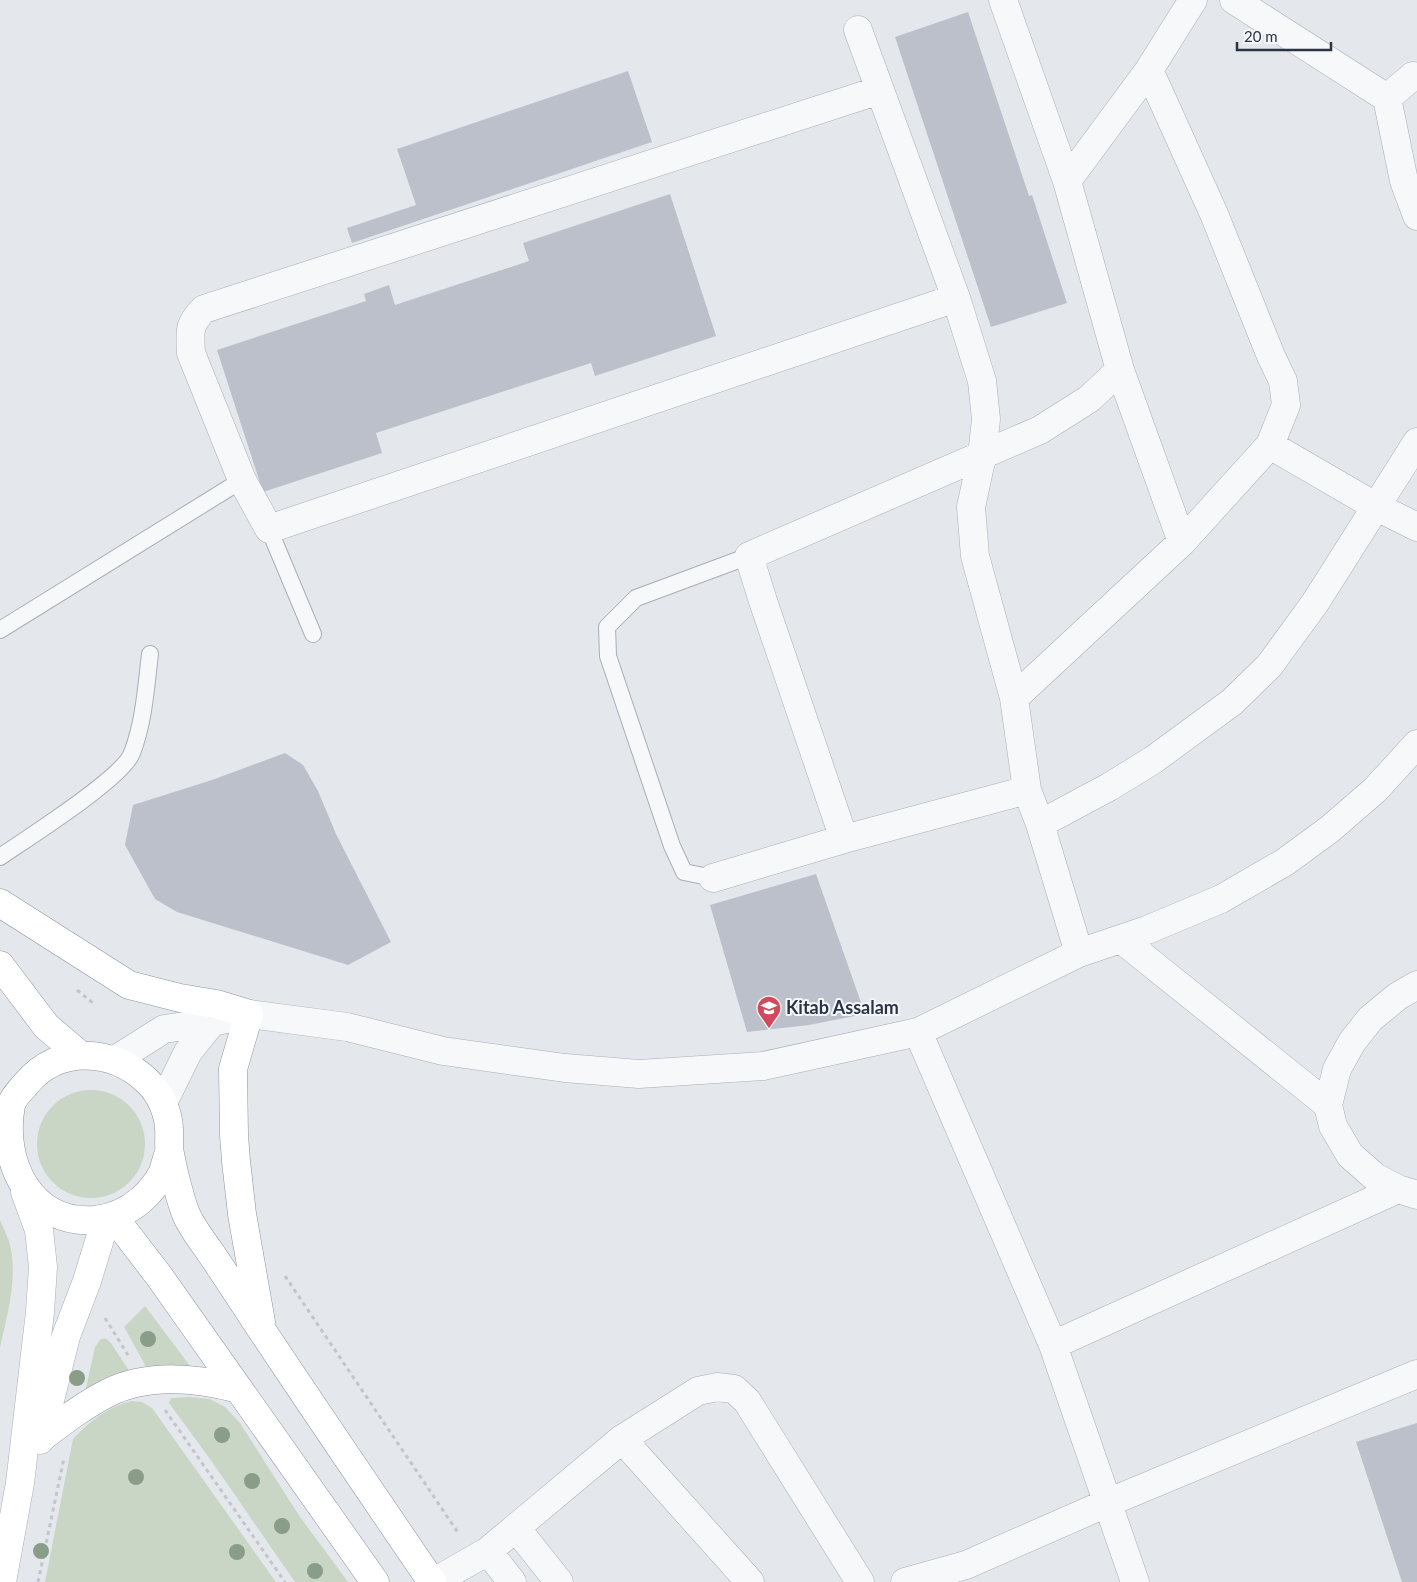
<svg xmlns="http://www.w3.org/2000/svg" width="1417" height="1582" font-family="Lato,sans-serif">
<rect width="100%" height="100%" fill="#e4e7ec"/>
<path fill="#c9d6c5" d="M37 1144a54 54 0 1 1 108 0a54 54 0 1 1-108 0Z
M0 1220C3 1227 6 1234 9 1241 19 1276 7 1314 0 1348Z
M145 1306 193 1370 149 1372 124 1327Z
M105 1338 111 1343 132 1375 84 1397 95 1347 100 1340Z
M189 1397 210 1399 225 1407 240 1423 300 1517 348 1582H295L210 1459 169 1403 171 1398Z
M132 1401 142 1402 152 1408 276 1582H45L73 1439C89 1422 109 1406 132 1401Z"/>
<path fill="#bbc0ca" d="M968 12 1029 196 1032 195 1067 303 991 327 895 37Z
M628 71 652 142 352 243 347 228 416 205 397 149Z
M670 194 716 336 595 376 591 363 376 433 382 453 263 492 217 350 366 301 364 294 389 285 395 305 529 261 523 243Z
M285 753 303 765 318 791 336 834 391 942 348 965 177 912 155 899 125 845 133 805 212 780Z
M816 874 865 1014 809 1025 747 1032 710 905Z
M1417 1423V1582H1402L1356 1442Z"/>
<g fill="none" stroke-linecap="round" stroke-linejoin="round">
<defs>
<path id="lane" d="M269 529 313 634
M0 630 242 480
M0 857C26 839 123 778 132 753 144 722 146 687 150 654
M713 878 684 872 672 846 608 656 607 627 636 598 749 556"/>
<path id="street" d="M1003 0 1067 181 1120 370 1182 542
M1234 0 1387 98
M858 30 956 298 982 381 986 419 982 456 971 507 975 556 1014 698 1027 790 1040 824 1079 953
M1413 76 1387 98 1404 181 1417 216
M880 90 204 309C188 325 190 331 191 353L242 480 269 529 956 298
M1067 181 1149 70 1193 0
M1270 445 1375 506 1417 527
M1014 698 1182 542 1270 445 1286 405 1283 381 1271 356 1214 214 1149 70
M1040 824 1109 787 1153 760 1232 702 1269 666 1315 603 1417 442
M844 839 763 601 749 556 1040 430 1089 399 1120 370
M713 878 844 839 1027 790
M1121 939 1328 1105
M1417 985 1398 996 1370 1019 1352 1042 1337 1069 1328 1105 1333 1126 1350 1155 1375 1177 1398 1189 1417 1195
M918 1032 1053 1345 1135 1582
M115 1060 164 1029 212 1022 249 1014 347 1027 443 1051 565 1068 639 1074 763 1066 918 1032 1079 953 1147 930 1221 899 1285 862 1330 829 1375 790 1417 744
M163 1103 188 1052 212 1022
M1053 1345 1398 1189
M622 1439 750 1582
M516 1528 559 1582
M488 1551 512 1582
M434 1582 488 1551 622 1439 698 1391 717 1387 734 1389 747 1401 860 1582
M905 1582 966 1565 1107 1503 1417 1374"/>
<path id="secondary" d="M40 1440 66 1336 87 1281 106 1219
M2 1582 20 1483 40 1312 43 1267 39 1230 25 1192"/>
<path id="highway" d="M0 903 129 985 180 998 216 1004 249 1014 233 1069 234 1135 236 1161 242 1214 261 1322
M0 965 46 1026 80 1055
M169 1152C167 1158 165 1165 163 1172 158 1182 150 1192 141 1200 128 1211 112 1218 95 1220 31 1225 0 1163 11 1105 13 1097 21 1090 26 1084 58 1045 113 1048 148 1082 160 1093 168 1112 169 1128 170 1137 168 1145 170 1154 173 1170 180 1199 186 1214 191 1226 200 1238 208 1249 223 1271 238 1294 253 1317 312 1406 372 1494 432 1582
M113 1216 159 1276 375 1582
M41 1438C62 1422 84 1405 108 1393 148 1373 197 1378 239 1389"/>
</defs>
<use href="#lane" stroke="#a9aeb7" stroke-width="18"/>
<use href="#street" stroke="#a9aeb7" stroke-width="29"/>
<use href="#secondary" stroke="#a9aeb7" stroke-width="29"/>
<use href="#highway" stroke="#8b94a3" stroke-width="29"/>
<path stroke="#c2c5cb" stroke-width="3" stroke-dasharray="4 4" stroke-linecap="butt" d="M77 990 93 1003
M285 1276 459 1534
M105 1318 128 1355
M165 1410 285 1582
M38 1582 64 1458"/>
<use href="#lane" stroke="#f7f8fa" stroke-width="16"/>
<use href="#street" stroke="#f7f8fa" stroke-width="28"/>
<use href="#secondary" stroke="#fff" stroke-width="28"/>
<use href="#highway" stroke="#fff" stroke-width="28"/>
</g>
<g fill="#899d89">
<circle cx="148" cy="1339" r="8"/>
<circle cx="77" cy="1378" r="8"/>
<circle cx="222" cy="1435" r="8"/>
<circle cx="136" cy="1477" r="8"/>
<circle cx="252" cy="1481" r="8"/>
<circle cx="282" cy="1526" r="8"/>
<circle cx="41" cy="1551" r="8"/>
<circle cx="237" cy="1552" r="8"/>
<circle cx="315" cy="1571" r="8"/>
</g>
<defs>
<symbol id="school-pin" viewBox="-11 -11 22 30"><path d="M0 17L-7.5 6A9.5 9.5 0 1 1 7.5 6Z" fill="#d1495b" stroke="#f4f6f9"/><path d="M0-5L7-2L0 1L-7-2ZM-4 1L0 2.5L4 1V4Q0 6-4 4Z" fill="#fff"/></symbol>
</defs>
<g fill-rule="evenodd">
<use href="#school-pin" x="755" y="994" width="28" height="38"/>
</g>
<g text-anchor="middle" stroke-width="4" stroke-linejoin="round" paint-order="stroke">
<g font-size="18" font-weight="bold" fill="#2b3445" stroke="#f4f6f9" text-anchor="start">
<text x="786" y="1014">Kitab Assalam</text>
</g>
</g>
<path d="M1237 42v8h94v-8" fill="none" stroke="#2b3445" stroke-width="2.5"/>
<text x="1244" y="42" font-size="15" fill="#2b3445" stroke="#f4f6f9" stroke-width="4" paint-order="stroke">20 m</text>
</svg>
